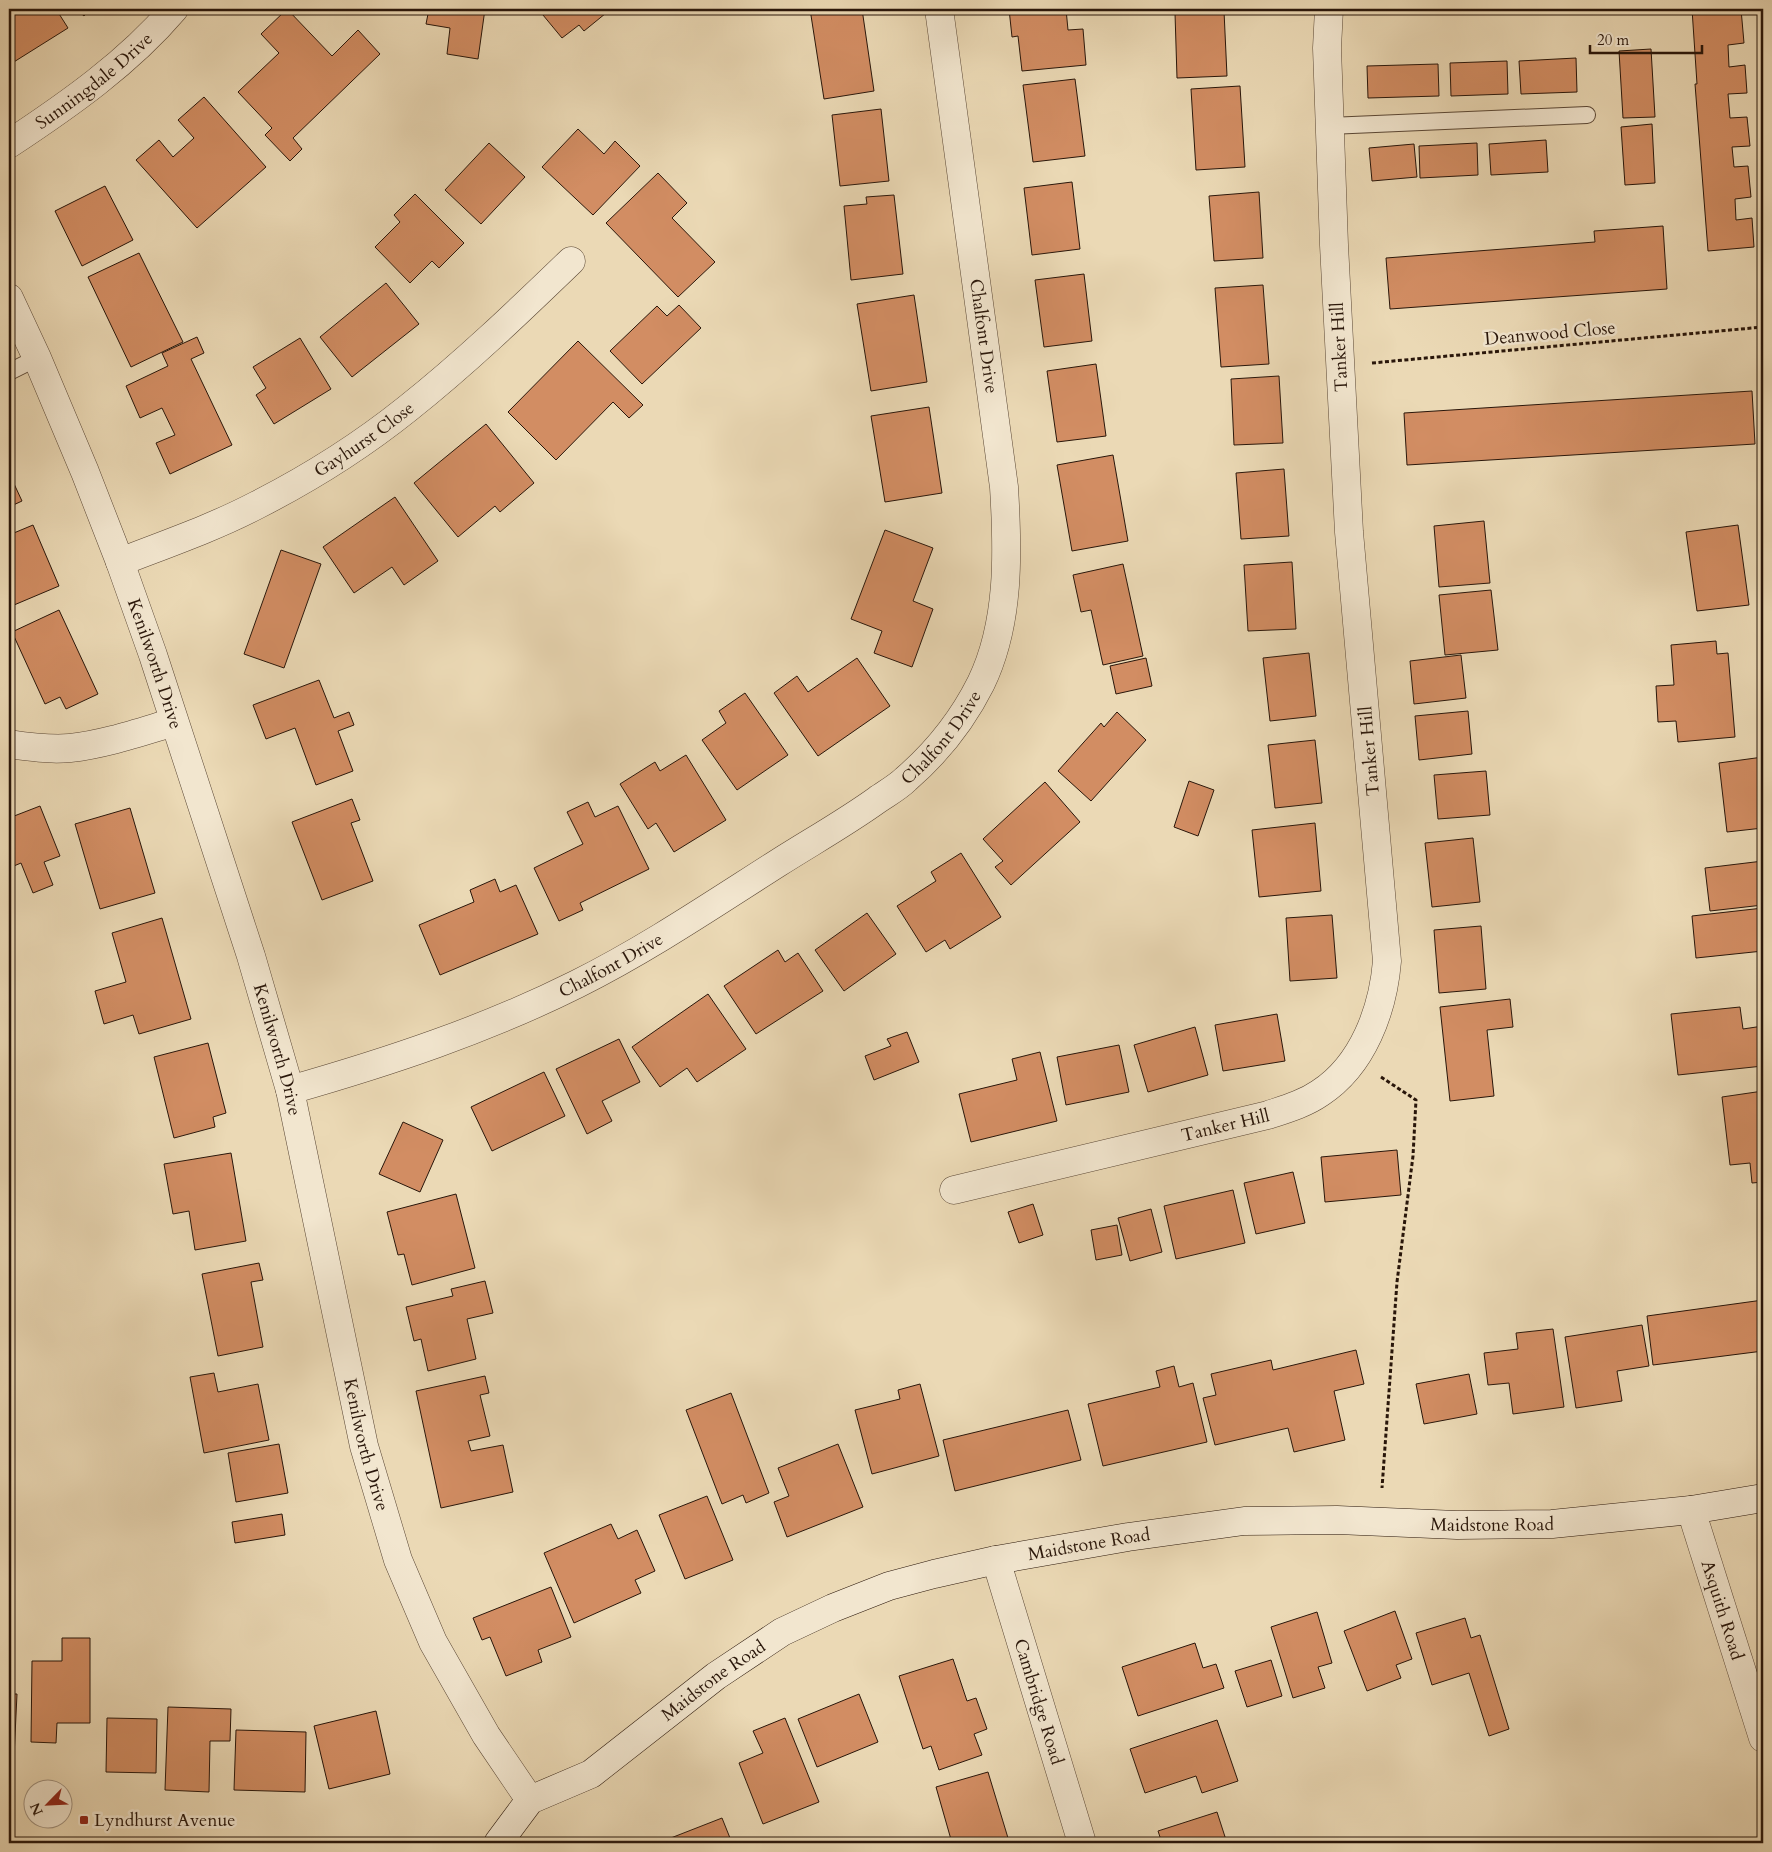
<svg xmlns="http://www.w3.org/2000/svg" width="1772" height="1852" font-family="Cardo,serif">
<rect width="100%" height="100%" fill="#ebd9b5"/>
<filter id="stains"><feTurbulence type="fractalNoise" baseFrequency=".004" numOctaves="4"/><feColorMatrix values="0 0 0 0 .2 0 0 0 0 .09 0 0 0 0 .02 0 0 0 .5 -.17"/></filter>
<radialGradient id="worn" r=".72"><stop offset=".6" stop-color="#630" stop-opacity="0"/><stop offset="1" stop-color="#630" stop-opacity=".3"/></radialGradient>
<path fill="#d28d63" stroke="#29160a" d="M9 9H56L68 28 9 65Z
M76 9H90L84 16Z
M287 9 332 56 358 30 380 54 293 138 302 149 290 161 265 135 272 128 238 92 279 53 261 34Z
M352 9H369L368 12Z
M429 9H485L478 59 447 54 450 28 426 24Z
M538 9H611L584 31 579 25 562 38Z
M810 9H862L874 91 824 99Z
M1009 9H1066L1068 30 1083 29 1086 65 1022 71 1018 36 1012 37Z
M1692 9H1741L1744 43 1728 45 1729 67 1745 65 1747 93 1728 94 1730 118 1747 117 1750 146 1732 147 1734 167 1748 166 1751 197 1735 199 1736 220 1752 218 1754 247 1708 251 1695 84H1697Z
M1224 11 1227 76 1177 78 1175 13Z
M1651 49 1655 117 1623 118 1619 51Z
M1576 58 1577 92 1521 94 1519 61Z
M1507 61 1508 94 1451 96 1450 63Z
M1438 64 1439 96 1368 98 1367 66Z
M1075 79 1085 156 1033 162 1023 85Z
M1240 86 1245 167 1196 170 1191 89Z
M204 97 266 167 197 228 136 160 159 140 173 157 194 138 178 120Z
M881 109 889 181 840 186 832 115Z
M1652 124 1655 183 1625 185 1621 127Z
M578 129 604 154 615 141 640 166 593 215 542 167Z
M1546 140 1548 172 1491 175 1489 144Z
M489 143 525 177 481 224 445 190Z
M1477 143 1478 175 1420 178 1419 146Z
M1414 144 1417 177 1372 181 1369 148Z
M658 173 687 203 672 218 715 262 678 297 606 223Z
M1072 182 1080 249 1032 255 1024 188Z
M105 186 133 240 82 266 55 211Z
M1259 192 1263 258 1214 261 1209 196Z
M415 194 464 243 439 268 432 261 410 283 375 247 400 222 394 215Z
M894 195 903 274 851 280 844 206 867 204 866 197Z
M1663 226 1667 289 1390 309 1386 258 1595 242 1594 231Z
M139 253 183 342 131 367 88 277Z
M1084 274 1092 341 1044 347 1035 280Z
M386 283 419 324 352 377 320 337Z
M1263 285 1269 364 1221 367 1215 288Z
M914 295 927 382 871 391 857 304Z
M679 305 701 328 642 384 610 351 657 306 667 316Z
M197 337 204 353 191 359 232 445 170 474 156 443 175 435 162 408 140 418 126 386 168 366 162 353Z
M300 338 331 389 274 424 256 395 266 388 253 367Z
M578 341 643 405 629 418 613 402 556 460 508 412Z
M1096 364 1106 436 1057 442 1047 371Z
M1279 376 1283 443 1234 445 1231 379Z
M1752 391 1755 444 1407 465 1404 413Z
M929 407 942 493 885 502 871 416Z
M486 424 534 483 500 512 495 506 458 537 414 483Z
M1113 455 1128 541 1072 551 1057 465Z
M1284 469 1289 536 1241 539 1236 473Z
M9 473 22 501 9 507Z
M395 497 438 561 404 585 392 567 354 593 323 547Z
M1484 521 1490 583 1439 587 1434 526Z
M33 525 59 586 14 605 9 593V535Z
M1738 525 1749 605 1697 611 1686 532Z
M885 530 933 548 913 601 933 609 912 667 874 653 882 631 851 619Z
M281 550 321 564 284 668 244 654Z
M1292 562 1296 629 1248 631 1244 565Z
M1123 564 1143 656 1103 665 1091 610 1081 612 1073 575Z
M1491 590 1498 650 1445 655 1439 595Z
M59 610 98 694 66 709 60 697 45 704 12 632Z
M1716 641 1717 654 1728 653 1735 737 1678 742 1676 721 1658 722 1656 686 1674 685 1671 645Z
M1309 653 1316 716 1270 721 1263 658Z
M1461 655 1466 698 1414 704 1410 661Z
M857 658 890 706 818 756 774 693 797 676 808 692Z
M1146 658 1152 686 1116 694 1110 666Z
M319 680 334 718 349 712 354 725 338 731 353 771 316 785 295 728 266 739 253 705Z
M745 693 788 755 737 790 702 740 726 723 719 711Z
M1468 711 1472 754 1419 760 1415 716Z
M1117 712 1146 740 1091 801 1058 771 1101 723 1104 727Z
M1315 740 1322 803 1275 808 1268 745Z
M686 755 726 820 674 852 656 823 648 829 620 784 655 762 660 771Z
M1763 757V828L1727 832 1719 763Z
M1486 771 1490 815 1438 819 1434 775Z
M1189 781 1214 790 1198 836 1174 827Z
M1045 782 1080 822 1011 885 995 867 1003 861 983 839Z
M352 799 360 820 351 823 373 881 322 900 292 822Z
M588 802 595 817 618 806 649 869 580 903 583 910 559 921 534 868 583 844 567 812Z
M40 806 60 856 44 862 53 885 33 893 21 863 9 868V818Z
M130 808 155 893 100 909 75 824Z
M1315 823 1321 891 1259 897 1252 830Z
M1473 838 1480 902 1432 907 1425 843Z
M961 853 1001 917 950 949 945 940 926 952 897 906 936 881 931 872Z
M1763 861V905L1710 911 1705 868Z
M495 879 500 892 516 885 538 934 440 975 419 925 474 902 470 890Z
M1763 908V951L1696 958 1692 916Z
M867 913 896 954 844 991 815 950Z
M1332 915 1337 978 1290 981 1286 918Z
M162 918 191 1019 139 1034 133 1015 104 1024 95 991 126 982 112 933Z
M1481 926 1486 989 1439 993 1434 930Z
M778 950 785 962 798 953 823 991 756 1034 724 986Z
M708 994 746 1049 697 1082 687 1068 660 1087 632 1047Z
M1510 999 1513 1027 1487 1030 1494 1096 1450 1101 1440 1007Z
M1740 1007 1743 1029 1763 1026V1066L1678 1075 1671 1014Z
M1277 1014 1285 1061 1223 1071 1215 1025Z
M1195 1027 1208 1075 1148 1092 1134 1045Z
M907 1032 919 1062 874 1080 865 1056 891 1046 887 1039Z
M619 1039 640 1082 602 1101 612 1121 587 1134 556 1069Z
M208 1043 226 1113 213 1117 215 1127 174 1138 154 1057Z
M1119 1045 1129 1092 1066 1105 1057 1057Z
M1040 1052 1057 1121 971 1142 959 1094 1017 1080 1012 1059Z
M544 1072 565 1116 492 1151 471 1107Z
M1763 1091V1182L1752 1183 1750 1163 1730 1165 1722 1097Z
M403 1122 443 1140 420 1192 379 1174Z
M1397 1150 1401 1195 1325 1202 1321 1157Z
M231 1153 246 1241 195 1250 189 1211 173 1214 164 1164Z
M1293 1172 1305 1223 1256 1234 1244 1183Z
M1233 1190 1245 1243 1176 1259 1164 1206Z
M456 1194 475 1268 412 1285 404 1254 398 1255 387 1212Z
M1033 1204 1043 1235 1019 1243 1008 1212Z
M1151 1209 1162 1252 1130 1261 1118 1218Z
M1117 1225 1122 1255 1096 1260 1091 1230Z
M259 1263 263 1280 251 1282 263 1347 218 1356 202 1274Z
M485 1281 493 1313 467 1319 476 1359 428 1371 421 1339 414 1341 406 1307 453 1296 451 1289Z
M1763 1300V1351L1653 1365 1647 1316Z
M1642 1325 1649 1366 1617 1371 1622 1401 1576 1408 1565 1337Z
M1553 1329 1564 1407 1513 1414 1509 1383 1488 1385 1484 1353 1518 1349 1516 1333Z
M1356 1350 1364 1384 1334 1391 1345 1440 1294 1452 1288 1428 1215 1445 1203 1398 1216 1395 1211 1374 1271 1360 1273 1370Z
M1174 1366 1179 1387 1193 1383 1207 1442 1103 1466 1088 1404 1160 1387 1156 1371Z
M214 1373 218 1392 258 1384 269 1440 204 1453 190 1377Z
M1469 1374 1477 1414 1424 1424 1416 1384Z
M485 1376 489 1393 480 1395 490 1436 468 1441 471 1451 503 1445 513 1492 441 1508 416 1391Z
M920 1384 939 1456 872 1474 855 1410 900 1399 898 1390Z
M731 1393 769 1493 746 1503 743 1495 722 1504 686 1410Z
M1068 1410 1081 1460 955 1491 943 1440Z
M279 1444 288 1493 236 1502 228 1453Z
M838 1444 863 1507 787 1537 774 1502 789 1496 778 1468Z
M707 1496 733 1560 685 1579 659 1515Z
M282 1514 285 1535 235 1543 232 1522Z
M611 1524 618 1539 637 1530 655 1571 635 1580 641 1593 574 1623 544 1553Z
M551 1587 571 1637 538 1650 542 1662 506 1676 490 1637 482 1640 473 1618Z
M1395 1611 1412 1659 1396 1665 1401 1678 1367 1691 1344 1631Z
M1317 1612 1332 1663 1318 1667 1325 1688 1293 1698 1271 1627Z
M1465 1618 1471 1638 1480 1635 1509 1729 1489 1736 1469 1673 1432 1685 1416 1633Z
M62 1638H90V1723H57L56 1743 31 1742 32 1661H62Z
M1195 1643 1203 1668 1216 1664 1224 1688 1138 1716 1122 1667Z
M953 1659 967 1701 976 1698 987 1729 974 1734 982 1755 939 1770 931 1746 923 1749 899 1676Z
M1271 1660 1282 1696 1247 1707 1235 1671Z
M9 1694H17L14 1757H9Z
M859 1694 878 1742 817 1767 798 1719Z
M168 1707 231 1709 230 1741H210L209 1792 165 1790Z
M376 1711 390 1774 329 1789 314 1726Z
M107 1718 157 1719 156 1773 106 1772Z
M785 1718 819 1802 763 1824 739 1763 763 1753 753 1731Z
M1217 1720 1238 1781 1202 1793 1196 1776 1145 1793 1130 1749Z
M236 1730 306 1732 305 1792 234 1790Z
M988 1772 1008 1838 991 1843H952L936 1787Z
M1217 1812 1227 1843H1162L1158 1831Z
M722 1818 732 1843H658Z"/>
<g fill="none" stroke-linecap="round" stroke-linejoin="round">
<defs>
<path id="lane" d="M1329 126 1587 115
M9 372 37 358"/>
<g id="street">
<path id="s1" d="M9 144C68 105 128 63 174 9"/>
<path id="s2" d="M9 298 37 358 85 472 120 562 153 655 251 956 290 1090 364 1446 398 1560 433 1642 486 1735 530 1800"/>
<path id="s3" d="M120 562C166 544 213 528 257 505 308 479 362 445 407 409 465 363 518 312 571 261"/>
<path d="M9 744C29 747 50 750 70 748 106 744 140 732 174 722"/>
<path id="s4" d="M290 1090C388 1062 485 1030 577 984 647 949 712 905 778 863 811 842 845 823 877 800 887 793 898 787 906 779 936 753 963 719 981 683 1010 623 1008 552 1004 487L939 9"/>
<path id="s5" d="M954 1190 1268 1115C1286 1109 1304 1104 1320 1093 1363 1065 1383 1010 1387 961L1349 532 1334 245 1327 48 1329 9"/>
<path id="s6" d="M1691 1510 1763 1738"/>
<path id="s7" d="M996 1560 1082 1843"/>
</g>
<g id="secondary">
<path id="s8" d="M498 1843 530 1800 591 1774 716 1676 782 1632 833 1608 889 1586 934 1574 996 1560 1128 1537 1244 1521 1337 1520 1457 1525 1552 1524 1691 1510 1763 1498"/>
</g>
</defs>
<use href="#lane" stroke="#5a4735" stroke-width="18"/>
<use href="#street" stroke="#5a4735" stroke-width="29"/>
<use href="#secondary" stroke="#29160a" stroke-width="29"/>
<path stroke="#29160a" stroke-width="3" stroke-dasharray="4 2.5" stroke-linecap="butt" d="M1372 363 1763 327
M1381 1077 1416 1100 1413 1156 1397 1282 1382 1488"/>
<use href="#lane" stroke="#f2e6cf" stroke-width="16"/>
<use href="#street" stroke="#f2e6cf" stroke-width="28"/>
<use href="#secondary" stroke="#f2e6cf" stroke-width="28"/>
</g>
<rect fill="#8f2418" stroke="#f2e6cf" stroke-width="2" x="79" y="1815" width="10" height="10" rx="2.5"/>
<g text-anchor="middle" stroke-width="5" stroke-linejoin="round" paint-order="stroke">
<g font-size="18" fill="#29160a" stroke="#f2e6cf">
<text dy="6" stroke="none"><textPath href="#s1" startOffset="106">Sunningdale Drive</textPath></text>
<text transform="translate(1550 333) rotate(-5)" y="6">Deanwood Close</text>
<text transform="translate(984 336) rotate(82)" y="6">Chalfont Drive</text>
<text transform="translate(1339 347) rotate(-93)" y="6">Tanker Hill</text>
<text dy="6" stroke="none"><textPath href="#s3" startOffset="274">Gayhurst Close</textPath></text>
<text dy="6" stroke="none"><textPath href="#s2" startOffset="394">Kenilworth Drive</textPath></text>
<text dy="6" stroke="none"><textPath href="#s4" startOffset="749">Chalfont Drive</textPath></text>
<text transform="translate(1369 751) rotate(-95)" y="6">Tanker Hill</text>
<text dy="6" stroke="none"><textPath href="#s4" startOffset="345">Chalfont Drive</textPath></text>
<text dy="6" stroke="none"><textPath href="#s2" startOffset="799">Kenilworth Drive</textPath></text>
<text dy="6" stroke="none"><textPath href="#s5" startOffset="279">Tanker Hill</textPath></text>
<text dy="6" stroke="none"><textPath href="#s2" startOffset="1204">Kenilworth Drive</textPath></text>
<text dy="6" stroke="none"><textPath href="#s8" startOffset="1084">Maidstone Road</textPath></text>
<text dy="6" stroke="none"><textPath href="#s8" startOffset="679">Maidstone Road</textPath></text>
<text dy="6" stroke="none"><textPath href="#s6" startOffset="105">Asquith Road</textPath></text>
<text dy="6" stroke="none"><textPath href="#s8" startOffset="274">Maidstone Road</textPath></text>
<text dy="6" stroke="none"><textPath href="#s7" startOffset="148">Cambridge Road</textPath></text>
</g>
<g font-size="18" fill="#29160a" stroke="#f2e6cf" text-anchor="start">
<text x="94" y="1826">Lyndhurst Avenue</text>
</g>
</g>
<rect width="1772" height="1852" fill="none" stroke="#ebd9b5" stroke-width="30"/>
<rect x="10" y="10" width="1752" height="1832" fill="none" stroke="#29160a" stroke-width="2.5"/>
<rect x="15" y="15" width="1742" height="1822" fill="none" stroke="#29160a"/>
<g transform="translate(48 1804) rotate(246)"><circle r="24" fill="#f2e6cf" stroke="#a29380"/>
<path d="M0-4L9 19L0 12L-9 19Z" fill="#8f2418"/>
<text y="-8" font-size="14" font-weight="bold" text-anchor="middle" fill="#29160a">N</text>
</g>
<path d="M1590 45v8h112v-8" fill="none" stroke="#29160a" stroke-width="2.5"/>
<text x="1597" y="45" font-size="15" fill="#29160a" stroke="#f2e6cf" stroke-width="4" paint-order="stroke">20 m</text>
<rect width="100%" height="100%" filter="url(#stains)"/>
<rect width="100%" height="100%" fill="url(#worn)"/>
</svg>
